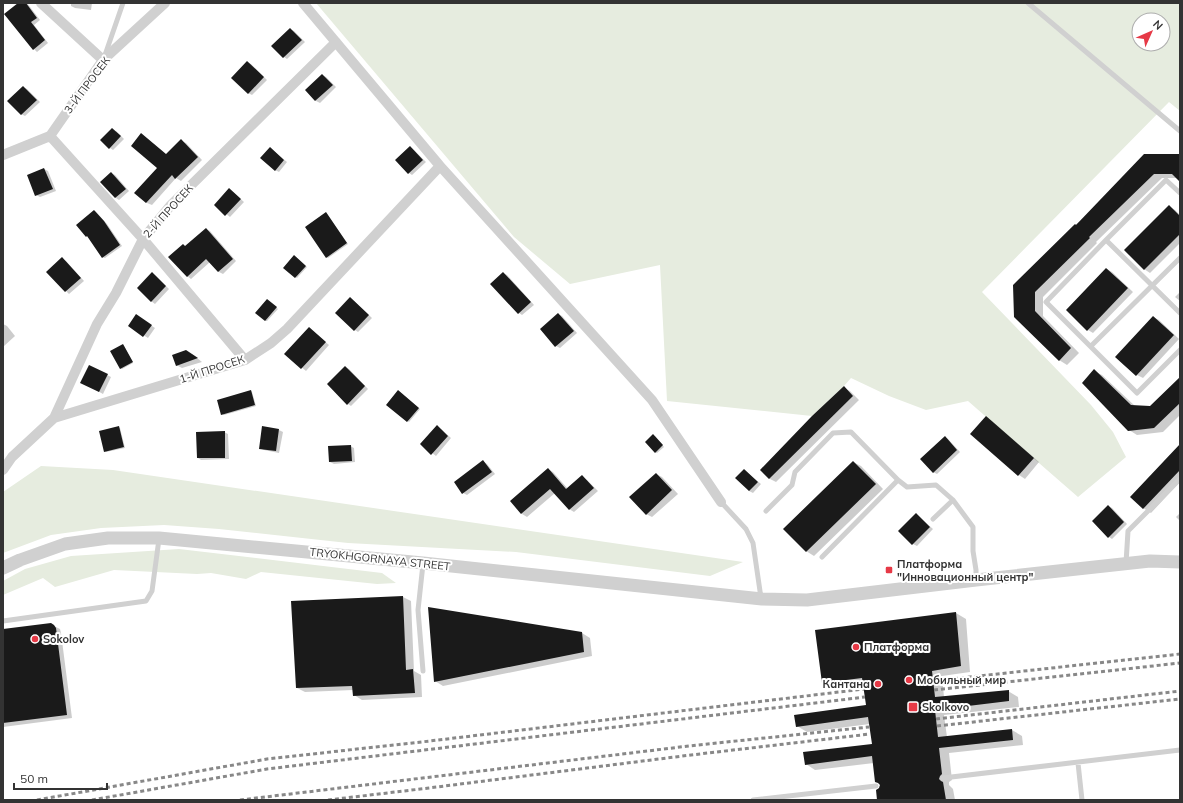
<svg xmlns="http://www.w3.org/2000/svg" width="1183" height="803" font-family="Mulish,sans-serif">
<rect width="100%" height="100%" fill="#fff"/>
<path fill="#e6ecdf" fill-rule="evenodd" d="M316 3H1180V111L1169 102 982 292 1091 405 1113 432 1126 457 1078 497 968 401 926 410 889 396 851 378 844 386 812 416 667 401 660 265 570 284 514 237ZM1139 20H1163V44H1139Z
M41 466 113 470 743 562 710 576 516 552 348 543 219 529 164 525 101 528 51 535 3 553V492Z
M179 549 382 573 396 583 377 584 261 572 246 579 211 573 197 574 114 570 55 587 43 578 3 595V581L25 569 71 556Z"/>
<path fill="#0003" d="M20 3H27L40 20 34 25 48 43 37 52 34 49Z
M71 3H92L91 10 75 8 71 6Z
M290 29 294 31 305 42 287 59 284 57Z
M247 62 251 64 267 80 252 95 248 93Z
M322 75 326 77 336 87 320 103 316 101 306 90Z
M23 87 27 89 40 102 25 116 21 114Z
M116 131 124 139 113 150 110 148Z
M142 135 166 155 181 141 186 143 202 160 181 181 176 178 152 205 147 203 136 192 158 168Z
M410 147 414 150 426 162 412 175 409 173Z
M270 148 287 162 279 172 275 170Z
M1180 155V181L1177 178H1162L1096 242 1097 243 1043 297V316L1079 353 1067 365 1059 360 1015 317 1075 225Z
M44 169 48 171 56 191 40 197 36 195Z
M111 173 115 175 129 191 119 200 116 198 101 182Z
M233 192 244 202 230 217 215 205Z
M1170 207 1175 210 1180 215V243L1150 273 1144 269Z
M95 211 97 213 107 224 122 246 105 258 102 257 89 237 87 236Z
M326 213 348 244 328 258 326 257Z
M206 229 210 231 236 261 223 274 219 272 210 262 191 279 187 276 186 247Z
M296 257 307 267 297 278 285 268Z
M62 259 66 261 84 281 69 294 66 291 48 272Z
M1107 269 1112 272 1133 292 1093 333 1088 330Z
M503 273 507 275 534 305 522 315 519 313Z
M153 274 156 276 169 289 155 304 151 301Z
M1180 292V301L1175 297Z
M269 301 278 309 267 321H265Z
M354 301 372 318 358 332 355 330Z
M558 314 562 316 577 333 560 348 556 346 541 330Z
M1153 317 1159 320 1179 339 1143 378 1137 375Z
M140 318 155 328 148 338 129 326Z
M3 324 7 326 15 336 3 347Z
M309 328 329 345 306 371 286 354Z
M123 345 124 346 133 363 122 369 120 368Z
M192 354 202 362 182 368 176 365Z
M89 366 111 377 103 394 85 384Z
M345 367 349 369 368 389 351 406 348 404Z
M1094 371 1102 375 1135 406 1151 407 1180 378V415L1163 432 1137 435 1129 430Z
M844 388 850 391 859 400 776 482 770 479 761 470Z
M251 391 252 392 256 406 224 415 222 414Z
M400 392 420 409 409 422 388 405Z
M986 417 992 421 1039 462 1025 479 1019 475 972 434Z
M118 427 120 428 125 448 106 452 105 451Z
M441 429 451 438 436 456 421 444Z
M279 430 283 432 279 453 264 450 260 448Z
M224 432 228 434 229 459 201 460 198 458Z
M655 436 664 447 657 453 655 452Z
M945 437 948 439 960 452 937 474 933 472Z
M350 446 354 448 355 462 334 464 330 462Z
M1180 446V482L1151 513 1143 508Z
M484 462 487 464 495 474 467 495 463 493Z
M853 462 861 466 883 489 814 556 806 551Z
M548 469 553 472 568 489 582 477 587 480 598 491 574 512 569 509 555 493 527 517 522 514 511 501Z
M744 470 761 484 753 493 749 491Z
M656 474 662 477 678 494 652 517 646 514Z
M1108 506 1112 508 1127 524 1112 539 1109 537Z
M1180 513V521L1176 517Z
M916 514 933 529 917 546 913 544Z
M403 597 411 601 414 671 421 675 422 697 362 700 354 695 353 690 305 692 297 688Z
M956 613 966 619 970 672 942 676 944 697 1008 691 1018 697 1019 707 944 715 947 737 1012 730 1022 736 1023 745 949 753 952 780 949 782V785L953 789 955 800H878L880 784 874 763 815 770 806 764 873 744 870 724 807 732 797 726 867 705 864 684 833 688 823 683Z
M50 624 60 629 61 633 72 718 3 727V630Z
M582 633 590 638 592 656 443 686 435 681Z"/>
<path fill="#1a1a1a" d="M18 3H26L37 18 31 22 45 40 33 50 4 14Z
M290 28 302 40 283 58 271 46Z
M247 61 264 77 248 94 231 78Z
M322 74 333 85 315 101 305 90Z
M23 86 37 100 21 115 7 101Z
M112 128 121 136 109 149 100 140Z
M141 133 166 154 181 139 198 157 175 179 172 175 146 203 134 193 157 168 131 146Z
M410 146 423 160 408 174 395 160Z
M270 147 284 160 275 171 260 158Z
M1144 154H1180V182L1172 174H1154L1089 237 1090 238 1035 292V311L1071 348 1059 361 1014 317 1013 285 1075 224 1076 225Z
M44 168 53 189 35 196 27 175Z
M111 172 126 189 115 198 100 182Z
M229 188 241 199 225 216 214 205Z
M1169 205 1180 216V234L1144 270 1124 250Z
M94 210 104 221 120 245 102 258 87 236 86 237 76 225Z
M326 212 347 243 326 258 305 227Z
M206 228 233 259 218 272 206 259 187 277 168 257 183 244 185 246Z
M294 255 306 266 295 278 283 268Z
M62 257 81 278 65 292 46 272Z
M1106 268 1128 288 1087 331 1066 310Z
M152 272 166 286 151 302 137 288Z
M503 272 531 302 518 314 490 284Z
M350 297 369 315 354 331 335 313Z
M267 299 277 307 265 321 255 313Z
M558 313 574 331 555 347 540 329Z
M136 314 152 325 143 337 128 326Z
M1153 316 1174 335 1136 376 1115 357Z
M309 327 326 342 301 369 284 354Z
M123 344 133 362 120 369 110 351Z
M186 350 198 358 176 366 172 355Z
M89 365 108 374 99 392 80 383Z
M345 366 365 386 347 405 327 384Z
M1094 369 1131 405 1150 406 1180 377V403L1154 428 1128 431 1082 383Z
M844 386 853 396 769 479 760 470 812 416Z
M251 390 255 405 221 415 217 400Z
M398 390 419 408 407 422 386 405Z
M986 416 1034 458 1018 476 970 434Z
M437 425 448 436 431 455 420 444Z
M119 426 124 447 104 452 99 431Z
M262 426 279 429 276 451 259 449Z
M225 431V458H197L196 432Z
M653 434 663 445 655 453 645 442Z
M945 436 957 450 933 473 920 459Z
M1180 444V470L1143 509 1130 497Z
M351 445 352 461 329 462 328 446Z
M483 460 492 472 462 494 454 482Z
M853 461 876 484 806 552 783 529Z
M548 468 566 489 582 475 594 488 569 510 550 489 521 514 510 501Z
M744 469 758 482 749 491 735 478Z
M656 473 672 490 646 515 629 497Z
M1108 505 1124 522 1108 538 1092 521Z
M916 513 930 527 912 545 898 531Z
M403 596 406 670 413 669 415 693 353 696 352 686 296 688 291 601Z
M428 607 582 632 584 652 434 682Z
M956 612 961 666 932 671 935 697 1009 690V701L935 710 938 737 1012 729 1013 740 939 748 942 774 940 776 939 779 941 781 943 782 946 800H877L876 790 879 788 880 785 878 783 875 782 872 756 805 765 803 752 872 744 868 717 796 727 794 715 866 705 862 678 822 683 815 630Z
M51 623 54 625 56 628 67 715 3 723V629Z"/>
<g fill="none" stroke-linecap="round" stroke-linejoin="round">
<path stroke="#d0d0d0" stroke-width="5" d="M1028 3 1180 131
M105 55 123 3
M1180 193 1166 180 1106 240 1046 302 1137 393 1180 350
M1106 240 1180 313
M1091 346 1180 258
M721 502 746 529 753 543 761 598
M766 511 792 485 795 472 833 433 851 432 898 480
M933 519 953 500
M822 557 898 480 907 487 936 485 953 500 973 527V551L976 570V579
M1126 563 1128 531 1180 479
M423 564 418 610 423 671
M3 621 146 601 152 591 159 539
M1078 763 1082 800
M943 778 1180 750
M753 800 876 786"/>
<path stroke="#d0d0d0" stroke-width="10" d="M41 3 103 60
M303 3 440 166 652 400 721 502
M50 136 143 239 245 360
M3 155 50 136 103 60 165 3
M54 418 97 324 116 293 143 239 171 205 336 42
M3 470 12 457 54 418 245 360 271 343 287 329 440 166"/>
<path stroke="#d0d0d0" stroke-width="13" d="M3 568 20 560 65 544 108 538H159L423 563 762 599 807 600 976 580 1150 561 1180 562"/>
<path stroke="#888" stroke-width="3" stroke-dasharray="4 3" stroke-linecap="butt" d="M933 681 1180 654
M934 690 1180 663
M936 719 1180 691
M937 726 1180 699
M37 800 267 759 430 741 864 689
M92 800 267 769 865 697
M240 800 689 746 869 727
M328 800 429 788 691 755 870 734"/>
</g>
<g fill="#e63946" stroke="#fff" stroke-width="1.5">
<rect x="885" y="566" width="8" height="8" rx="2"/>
<circle cx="35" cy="639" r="4"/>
<circle cx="856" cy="647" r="4"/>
<circle cx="909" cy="680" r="4"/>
<circle cx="878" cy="684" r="4"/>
<rect x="908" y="702" width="10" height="10" rx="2"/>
</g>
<g text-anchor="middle" stroke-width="4" stroke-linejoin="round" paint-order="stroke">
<g font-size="11" fill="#333" stroke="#fff">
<text transform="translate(87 85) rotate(-53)" y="4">3-Й ПРОСЕК</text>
<text transform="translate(168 211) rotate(-48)" y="4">2-Й ПРОСЕК</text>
<text transform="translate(212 369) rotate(-18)" y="4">1-Й ПРОСЕК</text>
<text transform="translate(380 559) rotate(6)" y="4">TRYOKHGORNAYA STREET</text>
</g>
<g font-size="11" font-weight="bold" fill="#333" stroke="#fff" text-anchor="start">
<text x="897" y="568">Платформа<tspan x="897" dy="13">"Инновационный центр"</tspan></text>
<text x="43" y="643">Sokolov</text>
<text x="864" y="651">Платформа</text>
<text x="917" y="684">Мобильный мир</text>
<text x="870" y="688" text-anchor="end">Кантана</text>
<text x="922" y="711">Skolkovo</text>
</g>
</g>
<rect width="1183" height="803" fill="none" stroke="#333333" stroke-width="8"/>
<g transform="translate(1151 32) rotate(45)"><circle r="19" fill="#ffffff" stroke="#adadad"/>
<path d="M0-3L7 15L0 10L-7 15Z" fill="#e63946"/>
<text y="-6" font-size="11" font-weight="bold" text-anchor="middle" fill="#333333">N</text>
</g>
<path d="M14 783v6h93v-6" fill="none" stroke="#333333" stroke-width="2"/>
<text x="20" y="783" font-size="12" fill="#333333" stroke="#ffffff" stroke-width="3" paint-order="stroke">50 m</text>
</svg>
